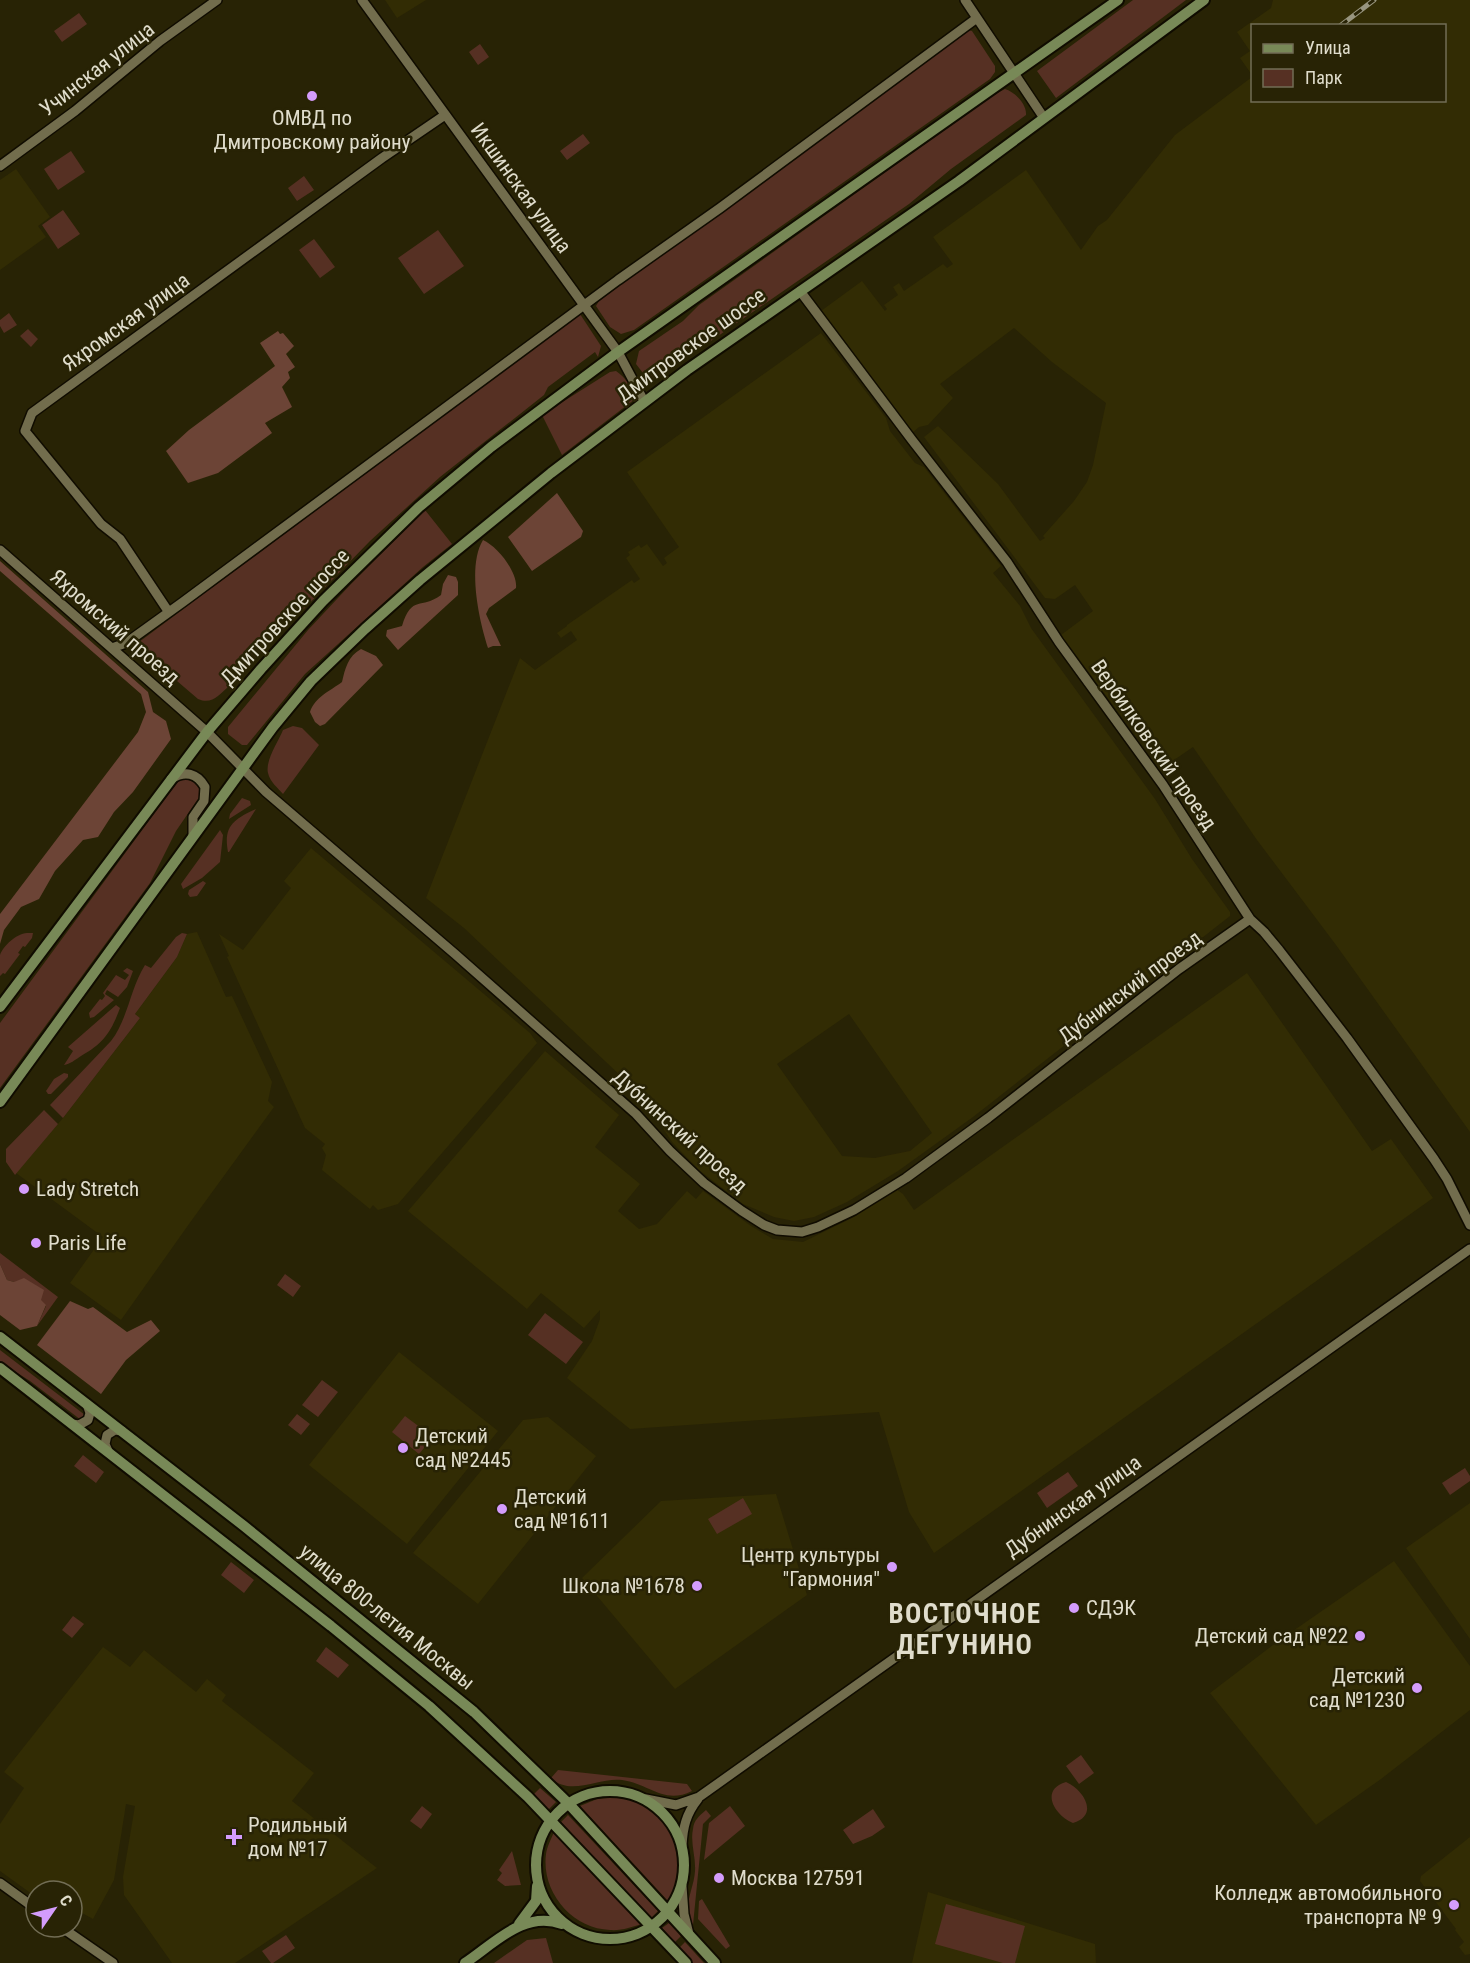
<svg xmlns="http://www.w3.org/2000/svg" width="1470" height="1963" font-family="'Roboto Condensed',sans-serif">
<rect width="100%" height="100%" fill="#282305"/>
<path fill="#322c04" fill-rule="evenodd" d="M385 0H426L397 18Z
M1273 0H1470V1132L1336 945 1257 840 1193 747 1161 769 1061 635 1093 611 1075 585 1055 599 1045 598 924 437 938 426 998 484 1040 541 1045 538 1043 536 1074 501 1087 482 1093 465 1106 403 1052 362 1014 328 940 384 953 398 928 425 919 427 912 433 821 311 862 281 885 311 887 309 884 305 898 295 893 287 899 283 904 291 943 264 947 268 953 264 933 237 1026 170 1081 250 1098 226 1107 220 1175 135 1252 77V100H1444V26H1252V75L1240 58 1250 51 1237 32 1271 8Z
M16 169 50 217 38 226 46 237 0 270V180Z
M821 333 886 418 890 431 915 463 924 467 1001 566 993 573 1020 606 1031 628 1155 799 1192 859 1230 912V916L973 1117 898 1171 847 1202 814 1217 794 1221 774 1217 743 1204 699 1170 672 1142 641 1095 464 928 426 898 520 658 535 670 577 640 571 631 561 638 557 633 567 626V625L632 580 634 583 640 579 626 558 630 555 628 552 639 545 641 548 647 544 663 566 667 563 664 558 679 547 627 472ZM849 1014 932 1133 910 1151 875 1158 842 1156 777 1064Z
M311 848 530 1033 537 1043 398 1204 378 1210 373 1205 370 1209 322 1170 326 1155 322 1148 325 1144 305 1128 227 957 229 956 219 934 243 950 291 888 284 881Z
M197 932 226 997 232 996 272 1082 268 1101 274 1107 189 1224 121 1320 70 1283 103 1237 16 1173 63 1118 140 1018 135 1014 177 957 187 934Z
M1247 973 1372 1151 1391 1139 1433 1198 934 1553 909 1512 879 1412 630 1429 567 1378 592 1341 600 1319V1310L584 1328 541 1293 527 1309 408 1211 545 1051 619 1115 595 1147 640 1184 618 1211 639 1229 657 1224 687 1191 696 1199 703 1191 751 1226 773 1239 803 1242 852 1218 896 1189 903 1194 914 1210Z
M399 1352 498 1431 407 1544 309 1465Z
M548 1417 596 1456 478 1604 413 1553 523 1420Z
M776 1494 807 1595 675 1689 582 1578 661 1501Z
M1470 1503V1639L1406 1548Z
M1394 1561 1470 1666V1710L1381 1779 1316 1825 1210 1693 1277 1642Z
M103 1647 130 1667 144 1650 196 1692 207 1679 226 1695 222 1701 314 1773 292 1801 377 1868 235 1963H172L124 1895 123 1877 135 1806 126 1804 114 1880 93 1919 75 1909 72 1912V1891H36V1897L0 1871V1824L24 1788 4 1772Z
M1470 1837V1954L1465 1955 1459 1947 1464 1942 1455 1930 1456 1929 1420 1881 1421 1876Z
M928 1892 1095 1944 1096 1963H912Z"/>
<path fill="#563023" d="M1133 0H1186L1056 98 1037 71Z
M79 13 87 24 62 42 54 31Z
M968 30 972 31 995 66V72L990 79 634 330 621 334 610 327 596 306 599 301Z
M480 44 489 57 478 65 469 52Z
M1005 89C1015 92 1027 104 1026 115L951 169 909 204 656 379 646 377 636 364 639 351 683 321 699 305 995 94Z
M583 134 590 143 567 160 560 151Z
M71 151 85 172 58 190 44 169Z
M304 176 314 190 297 201 288 188Z
M63 210 80 234 58 249 42 225Z
M438 230 464 266 424 294 398 258Z
M314 239 335 267 320 278 299 250Z
M9 313 17 325 4 333 0 326V320Z
M580 314 601 346 598 357 595 352 548 387 544 395 440 477 370 541 229 686C219 695 212 705 198 699L135 645Z
M28 329 38 339 31 347 20 336Z
M616 371C624 376 632 387 636 396L635 399 562 455 542 415 610 372Z
M425 510 452 544 423 567 305 674 247 745H242L228 734V727L308 630 351 584Z
M293 726 302 728 319 745 283 794C278 788 270 782 268 773 265 761 278 742 283 730Z
M180 780H188L194 782 200 790V796L176 831 150 883 0 1088V1023L176 784Z
M242 798 250 801 251 805 229 819 230 814Z
M256 809 229 852H228C223 826 234 819 256 809Z
M220 830 223 835 220 862 202 878 183 889 181 884Z
M203 881 206 883 197 896 190 897 188 894 189 890Z
M27 933H33L32 938 25 947 23 946 18 953 20 954 5 974 3 973 0 976C0 970 0 961 0 955 4 945 16 934 27 933Z
M182 933 187 934 177 957 135 1014 140 1018 63 1118 50 1105 111 1041C128 1019 130 989 145 965L151 968 176 937Z
M127 968 133 971 127 987 118 997 107 990 105 994 114 1000 94 1017 90 1018 89 1013 100 999 102 1000 105 996 103 993 116 975 125 980 129 975 123 971Z
M116 1005 120 1008C111 1032 104 1043 81 1056 75 1060 70 1064 64 1065L73 1051 68 1047Z
M64 1073 68 1074V1077L51 1094H48L46 1091 54 1079Z
M44 1110 58 1124 15 1175 6 1162V1149Z
M0 1253 58 1297 37 1326 46 1306 14 1282 7 1280 0 1264Z
M285 1274 301 1286 293 1297 277 1285Z
M545 1313 583 1342 566 1364 528 1335Z
M0 1350 85 1415 81 1420 30 1381 0 1362Z
M322 1380 338 1392 318 1417 302 1405Z
M297 1414 310 1424 301 1435 288 1425Z
M405 1416 433 1437 419 1454 392 1432Z
M83 1455 104 1472 96 1483 74 1466Z
M1465 1468 1470 1476V1481L1450 1495 1442 1483Z
M1068 1472 1078 1486 1047 1508 1037 1493Z
M743 1498 752 1514 717 1534 708 1519Z
M231 1562 254 1580 244 1593 221 1575Z
M73 1616 84 1624 72 1638 62 1630Z
M326 1647 349 1665 338 1678 316 1661Z
M1081 1755 1094 1773 1079 1784 1066 1766Z
M558 1770 687 1784 692 1791C664 1805 650 1784 622 1780 599 1777 571 1797 551 1778Z
M1066 1782C1083 1789 1100 1815 1073 1823 1055 1816 1039 1790 1066 1782Z
M540 1788 556 1802 548 1810 533 1795Z
M618 1797C671 1807 696 1853 668 1901L580 1806 597 1799Z
M422 1806 432 1814 421 1829 410 1821Z
M730 1806 745 1826 704 1860 709 1823Z
M873 1809 885 1827 872 1836 853 1844 843 1830Z
M706 1810 711 1816 703 1824 693 1925C681 1907 694 1890 695 1871 696 1857 690 1842 693 1829 694 1820 699 1816 706 1810Z
M568 1815 658 1911 651 1918 561 1822Z
M554 1832 642 1924C632 1927 621 1931 610 1930 572 1929 541 1892 546 1854 547 1847 551 1839 554 1832Z
M512 1851 521 1885 505 1886 497 1880 502 1873 499 1870Z
M702 1899 730 1946 726 1949 698 1919 699 1901Z
M946 1904 1025 1926 1015 1963H1003L935 1944Z
M669 1923 681 1936 675 1942 662 1928Z
M286 1935 295 1948 273 1963H271L262 1951Z
M546 1938 553 1963H494L527 1940Z
M685 1942 704 1963H693L679 1948Z"/>
<path fill="#6c4436" d="M278 331 280 334 283 333 294 346 286 354 295 367 288 372 290 378 282 387 292 407 265 423 272 433 218 473 188 483 166 451 189 430 275 366 260 343Z
M557 493 583 531 581 537 532 571 508 537Z
M483 540C497 546 518 572 516 588L489 608 486 614 501 646H493L488 648C479 620 467 566 483 540Z
M0 561 148 692 153 712 166 721 171 739 133 792 114 812 98 837 83 840 55 871 39 899 21 907 4 930 0 944V914L138 732 146 712 141 694 0 571Z
M448 575 456 577 458 582V595L398 650 386 636 387 630 402 626C412 594 421 610 441 595L443 584Z
M361 649 376 656 383 665 325 724 320 726 315 722 310 712C315 697 330 691 342 682 345 669 348 656 361 649Z
M0 1264 7 1280 14 1282 24 1278 44 1290 41 1300 46 1305 37 1326 20 1330 0 1315Z
M70 1301 88 1309 93 1307 127 1332 151 1320 160 1331 126 1360 101 1394 37 1345Z"/>
<g fill="none" stroke-linecap="round" stroke-linejoin="round">
<defs>
<path id="minor" d="M362 0 618 352 644 401
M965 0 1044 118
M0 166 75 111 160 41 217 0
M800 291 912 440 1007 562 1059 642 1163 785 1250 919 1264 932 1279 950 1347 1038 1434 1159 1447 1179 1470 1225
M0 550 207 732 266 792 455 954 636 1114 670 1151 704 1183 742 1211 764 1225 777 1230 802 1232 818 1227 854 1210 906 1178 988 1118 1179 969 1250 919
M168 611 120 539 101 524 25 431 32 413 382 158 445 115
M112 648 126 643 183 602 618 280 720 208 977 18
M171 779C185 770 197 773 205 787L204 801 193 817V836
M72 1424 79 1425 88 1420 90 1413 87 1404
M108 1451 105 1444 107 1435 115 1430 122 1431
M646 1799 676 1805 699 1797 1470 1249
M682 1846C683 1827 686 1814 698 1799
M0 1883 36 1909
M682 1886 684 1914 689 1934
M61 1927 113 1963"/>
<path id="major" d="M0 1007 207 732 261 669 323 601 419 507 491 447 618 352 1118 0
M0 1102 273 727 311 681 365 629 420 580 551 473 687 370 959 181 1204 0
M0 1337 244 1526 474 1712 568 1803 715 1963
M0 1368 331 1626 429 1706 528 1797 686 1963
M536 1865a74 74 0 1 1 148 0a74 74 0 1 1-148 0Z
M519 1924 536 1901 537 1886
M465 1963C495 1943 524 1910 562 1924"/>
</defs>
<use href="#minor" stroke="#100c00" stroke-width="12"/>
<use href="#major" stroke="#100c00" stroke-width="14"/>
<use href="#minor" stroke="#726d4d" stroke-width="9"/>
<use href="#major" stroke="#788957" stroke-width="10"/>
<defs>
<path id="rail" d="M1340 26 1374 0"/>
</defs>
<use href="#rail" stroke="#98957f" stroke-width="5"/>
<use href="#rail" stroke="#282305" stroke-width="3" stroke-dasharray="9" stroke-linecap="butt"/>
</g>
<g fill="#d49cfc" stroke="#282305" stroke-width="2">
<circle cx="312" cy="96" r="6"/>
<circle cx="24" cy="1189" r="6"/>
<circle cx="36" cy="1243" r="6"/>
<circle cx="403" cy="1448" r="6"/>
<circle cx="502" cy="1509" r="6"/>
<circle cx="892" cy="1567" r="6"/>
<circle cx="697" cy="1586" r="6"/>
<circle cx="1074" cy="1608" r="6"/>
<circle cx="1360" cy="1636" r="6"/>
<circle cx="1417" cy="1688" r="6"/>
<path d="M231 1828h6v6h6v6h-6v6h-6v-6h-6v-6h6z"/>
<circle cx="719" cy="1878" r="6"/>
<circle cx="1454" cy="1905" r="6"/>
</g>
<g text-anchor="middle" stroke-width="5" stroke-linejoin="round" paint-order="stroke">
<g font-size="21" fill="#e0ddcc" stroke="#282305">
<text transform="translate(97 69) rotate(-38)" y="7">Учинская улица</text>
<text transform="translate(521 188) rotate(54)" y="7">Икшинская улица</text>
<text transform="translate(126 322) rotate(-36)" y="7">Яхромская улица</text>
<text transform="translate(691 345) rotate(-36)" y="7">Дмитровское шоссе</text>
<text transform="translate(285 617) rotate(-47)" y="7">Дмитровское шоссе</text>
<text transform="translate(115 627) rotate(41)" y="7">Яхромский проезд</text>
<text transform="translate(1154 745) rotate(55)" y="7">Вербилковский проезд</text>
<text transform="translate(1130 987) rotate(-37)" y="7">Дубнинский проезд</text>
<text transform="translate(680 1131) rotate(42)" y="7">Дубнинский проезд</text>
<text transform="translate(1073 1506) rotate(-35)" y="7">Дубнинская улица</text>
<text transform="translate(387 1617) rotate(39)" y="7">улица 800-летия Москвы</text>
</g>
<g font-size="21" fill="#e0ddcc" stroke="#282305" text-anchor="start">
<text x="312" y="125" text-anchor="middle">ОМВД по<tspan x="312" dy="24">Дмитровскому району</tspan></text>
<text x="36" y="1196">Lady Stretch</text>
<text x="48" y="1250">Paris Life</text>
<text x="415" y="1443">Детский<tspan x="415" dy="24">сад №2445</tspan></text>
<text x="514" y="1504">Детский<tspan x="514" dy="24">сад №1611</tspan></text>
<text x="880" y="1562" text-anchor="end">Центр культуры<tspan x="880" dy="24">"Гармония"</tspan></text>
<text x="685" y="1593" text-anchor="end">Школа №1678</text>
<text x="1086" y="1615">СДЭК</text>
<text x="1348" y="1643" text-anchor="end">Детский сад №22</text>
<text x="1405" y="1683" text-anchor="end">Детский<tspan x="1405" dy="24">сад №1230</tspan></text>
<text x="248" y="1832">Родильный<tspan x="248" dy="24">дом №17</tspan></text>
<text x="731" y="1885">Москва 127591</text>
<text x="1442" y="1900" text-anchor="end">Колледж автомобильного<tspan x="1442" dy="24">транспорта № 9</tspan></text>
</g>
<g font-size="27" font-weight="bold" letter-spacing="1.5" fill="#e0ddcc" stroke="#282305">
<text x="965" y="1623">ВОСТОЧНОЕ<tspan x="965" dy="31">ДЕГУНИНО</tspan></text>
</g>
</g>
<rect x="1251" y="24" width="195" height="78" fill="#282305" stroke="#726d55" stroke-width="1.5"/>
<rect x="1263" y="44" width="30" height="9" fill="#788957" stroke="#726d55" stroke-width="1.5"/>
<text x="1305" y="54" font-size="18" fill="#e0ddcc">Улица</text>
<rect x="1263" y="69" width="30" height="18" fill="#563023" stroke="#726d55" stroke-width="1.5"/>
<text x="1305" y="84" font-size="18" fill="#e0ddcc">Парк</text>
<g transform="translate(54 1909) rotate(55)"><circle r="28" fill="#282305" stroke="#726d55" stroke-width="1.5"/>
<path d="M0-4.5L10 22L0 15L-10 22Z" fill="#d49cfc"/>
<text y="-9" font-size="16" font-weight="bold" text-anchor="middle" fill="#e0ddcc">С</text>
</g>
</svg>
